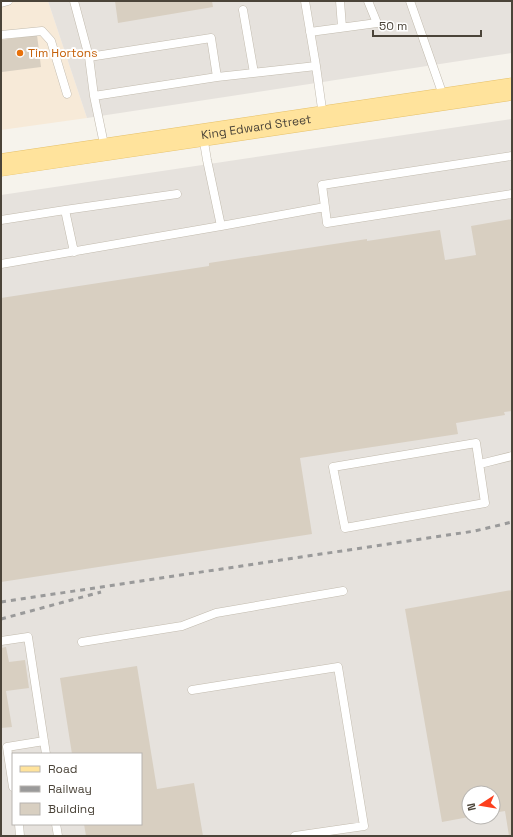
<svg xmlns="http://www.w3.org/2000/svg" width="513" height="837" font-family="'Space Grotesk',sans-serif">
<rect width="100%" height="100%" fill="#f6f3ec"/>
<path fill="#f7ead8" d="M1 1H48L87 118 1 130Z"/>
<path fill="#e6e2dd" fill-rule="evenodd" d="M48 1H512V53L87 118Z
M512 119V836H1V195ZM13 754H141V824H13ZM469 793H493V817H469Z"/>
<path fill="#d8cfc1" d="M115 1H212L213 7 118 23Z
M37 35 41 67 2 72 1 40Z
M512 219V411L504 412 505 415 456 423 458 434 300 458 312 534 1 582V298L209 266V263L367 239V241L440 230 445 260 476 255 471 226Z
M512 590V836H509L505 811 493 813V793H469V817L442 822 405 609Z
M6 647 9 662 25 660 29 688 6 691 12 727 1 728V648Z
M137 666 157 789 194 783 203 836H86L84 824H141V754H72L60 678Z"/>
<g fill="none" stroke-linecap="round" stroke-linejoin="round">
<defs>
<path id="lane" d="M74 1 89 57 94 96 105 149
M305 1 316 66
M340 1 342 27
M410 1 444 98
M1 3 8 1
M243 10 254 73
M310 32 377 23 368 1
M1 35 42 31 51 41 67 94
M89 57 211 38 217 77
M94 96 217 77 316 66 323 116
M203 136 207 160 221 226 325 207 327 223 512 194
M325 207 322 185 512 156
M65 210 177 194
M1 220 65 210 74 252
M1 264 221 226
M476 443 485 503 345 528 333 467Z
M480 464 512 456
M1 641 28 637 46 754
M82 642 182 626 216 613 343 591
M192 690 338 667 364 826 295 836
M13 787 7 747 44 741
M19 824 20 836
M56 824 58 836"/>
<g id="primary">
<path id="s1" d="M1 165 512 89"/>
</g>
</defs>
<use href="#lane" stroke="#c2bbae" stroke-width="9"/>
<use href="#primary" stroke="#e6c16a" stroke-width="23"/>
<use href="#lane" stroke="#fff" stroke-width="8"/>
<use href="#primary" stroke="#ffe39c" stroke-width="22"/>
<path stroke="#9a9a9a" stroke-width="3" stroke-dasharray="5 5" stroke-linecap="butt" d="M1 602 475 531 512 522
M1 619 101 592"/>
</g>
<circle fill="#e8710a" stroke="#fff" stroke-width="1.5" cx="20" cy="53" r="4"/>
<g text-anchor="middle" stroke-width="4" stroke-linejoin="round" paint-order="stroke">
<g font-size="12" fill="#c56008" stroke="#fff" text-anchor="start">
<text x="28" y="57">Tim Hortons</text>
</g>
<g font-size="12" fill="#4b4439" stroke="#fff">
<text dy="4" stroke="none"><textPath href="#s1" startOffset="258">King Edward Street</textPath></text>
</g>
</g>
<rect width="513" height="837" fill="none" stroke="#4b4439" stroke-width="4"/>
<rect x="12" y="753" width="130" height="72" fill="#ffffff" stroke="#b7b4b0"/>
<rect x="20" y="766" width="20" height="6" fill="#ffe39c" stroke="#b7b4b0"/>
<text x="48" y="773" font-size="12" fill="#4b4439">Road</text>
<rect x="20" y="786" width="20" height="6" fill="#9a9a9a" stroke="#b7b4b0"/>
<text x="48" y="793" font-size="12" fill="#4b4439">Railway</text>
<rect x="20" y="803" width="20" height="12" fill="#d8cfc1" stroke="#b7b4b0"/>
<text x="48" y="813" font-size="12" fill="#4b4439">Building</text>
<g transform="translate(481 805) rotate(258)"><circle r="19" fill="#ffffff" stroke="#b7b4b0"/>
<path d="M0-3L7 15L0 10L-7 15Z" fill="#fc3f1d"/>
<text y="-6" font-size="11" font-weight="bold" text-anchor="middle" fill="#4b4439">N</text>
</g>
<path d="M373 30v6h108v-6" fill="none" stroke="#4b4439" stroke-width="2"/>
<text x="379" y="30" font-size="12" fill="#4b4439" stroke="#ffffff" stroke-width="3" paint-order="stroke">50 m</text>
</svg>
